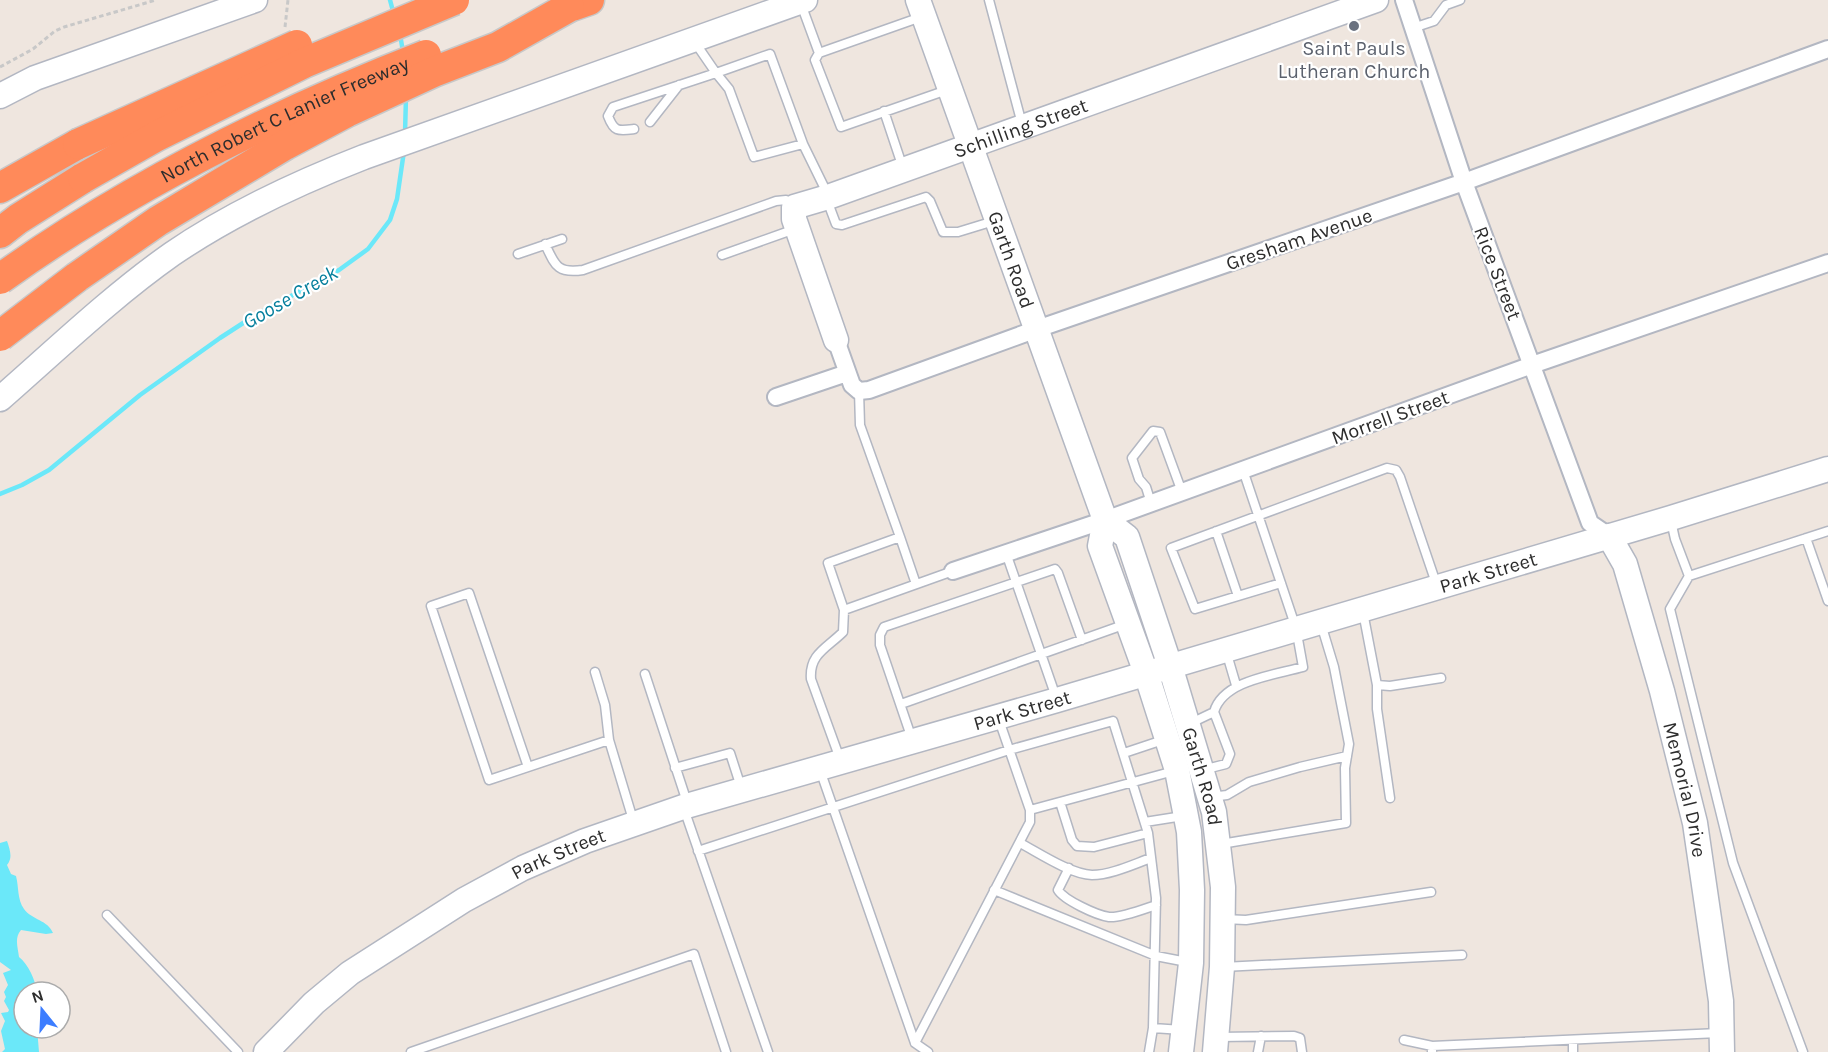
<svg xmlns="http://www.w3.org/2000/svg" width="1828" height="1052" font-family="Karla,sans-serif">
<rect width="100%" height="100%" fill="#efe6df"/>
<path fill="#6be8f9" d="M7 841C10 850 13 858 7 865L11 874 16 876C19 887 17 899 24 909 32 920 48 920 53 933L46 934 21 930C14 938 18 948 19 957 29 965 35 980 37 992H24V1028H37L39 1052H2L5 1049 1 1031 5 1021 1 1013 8 1012 9 1010 4 1001 6 997 4 992 8 985 3 973 11 970 0 962V843Z"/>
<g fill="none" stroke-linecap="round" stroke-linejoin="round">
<path stroke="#6be8f9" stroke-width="4.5" d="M390 0 394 15
M400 34 403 52
M405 133 406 97
M0 494 22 485 49 470 140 395 220 338 254 316 339 270 368 249 390 220 397 199 404 151"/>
<defs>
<path id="lane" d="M989 0 1022 124
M801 4 819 53 815 60 841 127 947 90
M1413 28 1434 21 1446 5 1460 0
M819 53 921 17
M770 54 803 144 754 157 729 89 716 73Z
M884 111 903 168
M650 122 679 85
M634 129C618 131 614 132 608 116L613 107 716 73 694 41
M803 144 828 195
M827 200 836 224 842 225 926 197 930 201 943 232H958L994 221
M545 244C555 265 557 274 583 270L776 201 786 200 792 205
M518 254 562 239
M722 255 795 229
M859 391 860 425 900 537
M1151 503 1146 487 1139 479 1132 458 1153 431 1160 432 1182 492
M1671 521 1675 539 1689 576 1828 531
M1216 531 1238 596
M1806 538 1828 601
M1006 553 1056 697
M1689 576 1670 609 1733 863 1803 1052
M1281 583 1195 609 1171 548 1387 468 1396 470 1400 477 1437 586
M916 584 900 537 828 563 844 610 953 571
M1363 612 1377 685 1390 686 1441 678
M1226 651 1236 685
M595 672 605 705 609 740 634 823
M645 674 687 802
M1377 685V709L1390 798
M901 704 1126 624
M1189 724 1214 712C1223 680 1275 675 1303 667L1296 628 1243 470
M912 739 880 645V635L884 627 1055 569 1058 573 1082 640
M1124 753 1166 739
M840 759 811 679C809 654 827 648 843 632L844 610
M528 767 469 593 431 606 489 780 609 740
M675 768 730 753 741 787
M820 770 915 1043 928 1052
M1202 770 1226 764 1230 754 1214 712
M1211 797 1227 795 1249 782 1300 767 1347 756
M1060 802 1072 840 1077 846 1094 847 1148 833
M684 809 768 1052
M1030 810 1174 771
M1145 822 1183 816
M1020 843C1039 853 1070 874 1092 875 1111 875 1134 864 1151 858
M1221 844 1346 823 1345 768 1349 744 1334 667 1321 624
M698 851 1009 750 1113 721 1148 833 1156 898 1153 1028 1149 1052
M1069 868 1058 890C1064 900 1096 915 1109 917 1121 918 1144 909 1156 905
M994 890 1156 956 1187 962
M107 915 238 1052
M1223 919 1246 920 1431 892
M1223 967 1462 955
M1153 1028 1182 1030
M1219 1037 1294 1036 1300 1038 1302 1052
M1404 1040 1432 1046V1052
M1573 1040V1052
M915 1043 1030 822V810L999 720
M1432 1046 1719 1033
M411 1052 694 954 726 1052
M1258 1052 1261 1036"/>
<path id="street" d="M1404 0 1464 182 1590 523 1609 536
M836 340 852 385 859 391 869 390 1037 329 1464 182 1828 49
M776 397 847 373
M953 571 1105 520 1532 365 1828 263"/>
<g id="secondary">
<path id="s1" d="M918 0 1105 520 1100 546 1146 673 1177 770 1189 832 1192 890 1191 963 1181 1052"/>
<path d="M0 96 35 78 255 0"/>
<path id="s2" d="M836 340 794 219V207L828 197 1376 0"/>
<path d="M0 399C56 350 111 297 172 254 232 213 297 183 364 157L805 0"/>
<path id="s3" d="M1105 520 1127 537 1170 666 1214 812 1223 887 1222 967 1215 1052"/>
<path id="s4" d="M1609 536 1625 564 1662 691 1695 823 1721 1001 1722 1052"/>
<path id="s5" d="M266 1052 314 1003 350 973 464 900 523 868 585 841 683 807 1057 700 1671 518 1828 469"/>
</g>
<path id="highway" d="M569 7 589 0
M0 188 78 144
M0 233 18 219 83 178"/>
</defs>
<use href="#lane" stroke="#b3b7c2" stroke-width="11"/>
<use href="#street" stroke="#b3b7c2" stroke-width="20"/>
<use href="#secondary" stroke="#b3b7c2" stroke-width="27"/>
<use href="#highway" stroke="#c8c8c8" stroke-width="33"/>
<path stroke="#c8c8c8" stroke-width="3" stroke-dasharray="4.5 3" stroke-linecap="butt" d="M285 27 288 0
M0 67 33 49 55 31 64 27 156 0"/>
<use href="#lane" stroke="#fff" stroke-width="8"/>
<use href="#street" stroke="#fff" stroke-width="16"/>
<use href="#secondary" stroke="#fff" stroke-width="24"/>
<use href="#highway" stroke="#ff8a5a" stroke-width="30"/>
<defs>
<g id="highway-bridge">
<path d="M78 144 297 45"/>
<path d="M83 178 157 136 304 63 454 0"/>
<path id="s6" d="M0 279C131 185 277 113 426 55"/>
<path d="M0 336 77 277 158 221 285 145 347 112 436 71 498 47 569 7"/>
</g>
</defs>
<use href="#highway-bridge" stroke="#c8c8c8" stroke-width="33" stroke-linecap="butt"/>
<use href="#highway-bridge" stroke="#ff8a5a" stroke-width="30"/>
</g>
<circle fill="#6b7280" stroke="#fff" stroke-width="2" cx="1354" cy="26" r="6"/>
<g text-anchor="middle" stroke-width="4.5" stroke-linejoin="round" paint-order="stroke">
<g font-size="20" fill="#5b616d" stroke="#fff">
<text x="1354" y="55">Saint Pauls<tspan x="1354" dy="23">Lutheran Church</tspan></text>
</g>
<g font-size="20" fill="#2d2d2d" stroke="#fff">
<text dy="7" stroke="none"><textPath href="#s6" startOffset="327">North Robert C Lanier Freeway</textPath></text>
<text dy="7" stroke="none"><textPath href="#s2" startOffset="380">Schilling Street</textPath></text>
<text transform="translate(1299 239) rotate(-19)" y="7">Gresham Avenue</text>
<text dy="7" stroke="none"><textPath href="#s1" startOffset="276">Garth Road</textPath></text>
<text transform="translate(1498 273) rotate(69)" y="7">Rice Street</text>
<text transform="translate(1390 417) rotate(-20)" y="7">Morrell Street</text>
<text dy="7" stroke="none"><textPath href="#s5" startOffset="1328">Park Street</textPath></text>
<text dy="7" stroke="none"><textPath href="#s5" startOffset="842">Park Street</textPath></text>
<text dy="7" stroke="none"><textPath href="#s3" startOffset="279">Garth Road</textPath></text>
<text dy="7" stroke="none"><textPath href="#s4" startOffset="266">Memorial Drive</textPath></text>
<text dy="7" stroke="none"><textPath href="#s5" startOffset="356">Park Street</textPath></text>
</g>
<g font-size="21" font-style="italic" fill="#047e9c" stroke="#fff">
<text transform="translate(290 297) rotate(-30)" y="7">Goose Creek</text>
</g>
</g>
<g transform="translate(42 1010) rotate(342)"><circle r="28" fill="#ffffff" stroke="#ababab" stroke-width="1.5"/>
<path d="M0-4.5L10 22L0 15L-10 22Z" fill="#3c7dff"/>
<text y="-9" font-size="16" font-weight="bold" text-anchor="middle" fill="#2d2d2d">N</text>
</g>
</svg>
